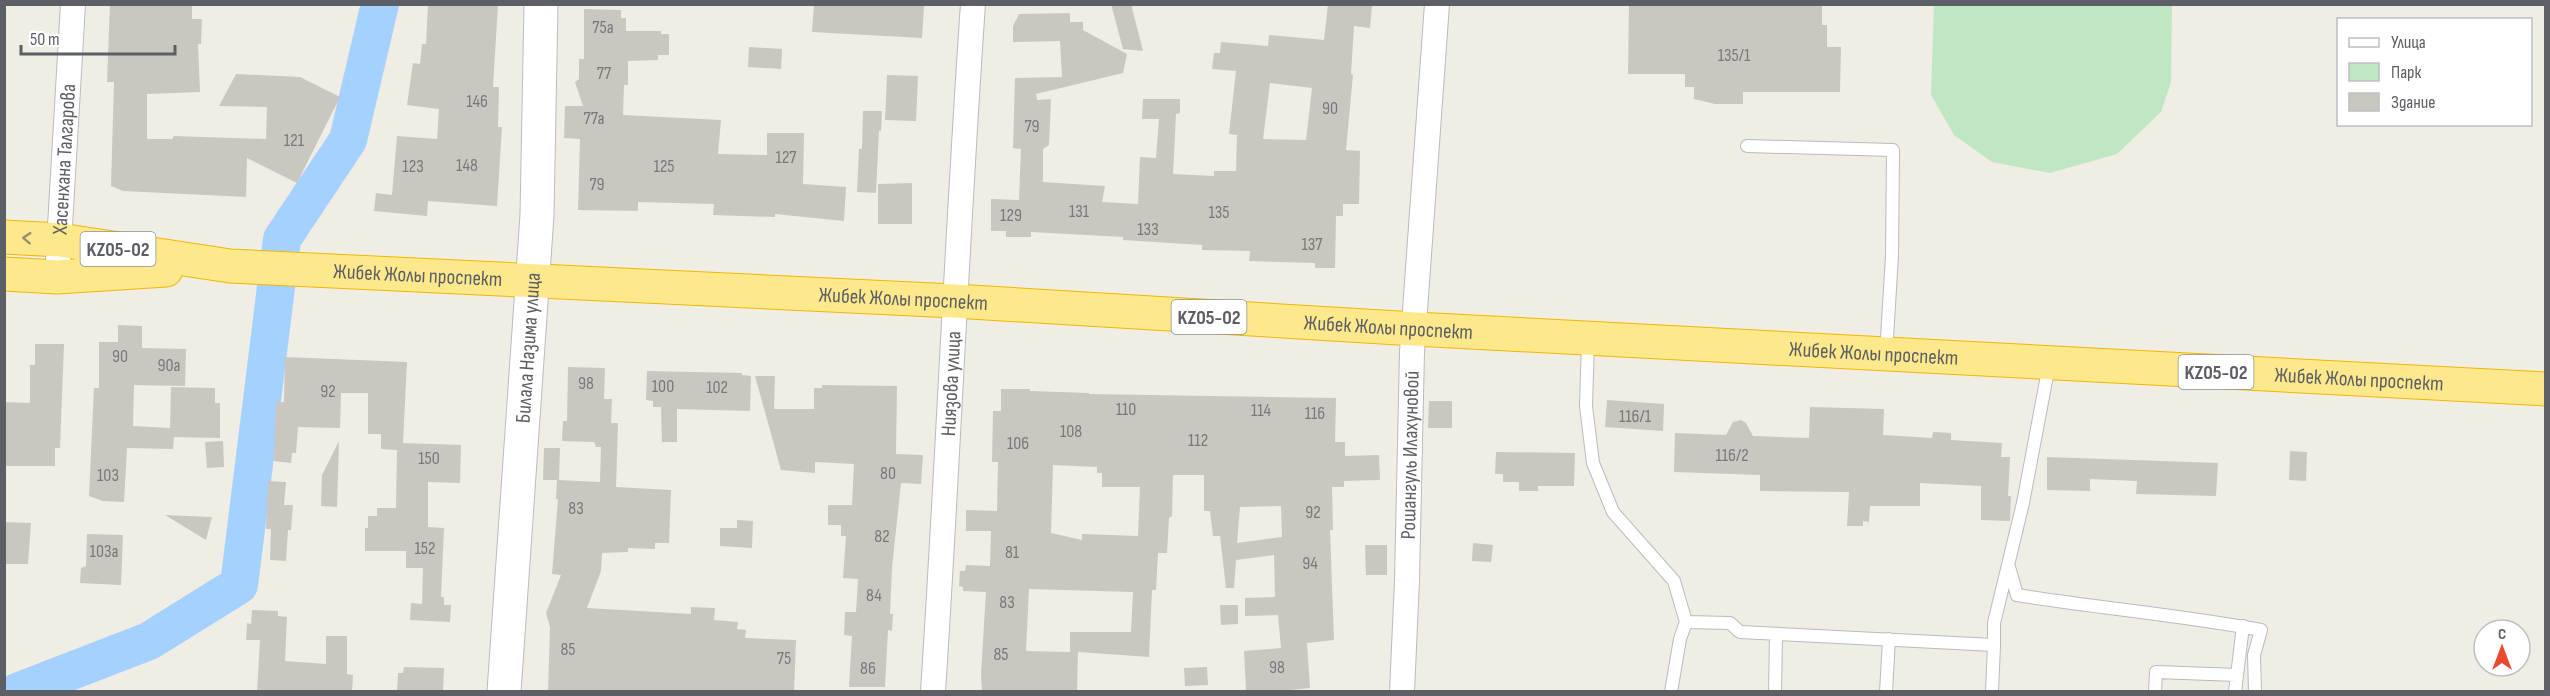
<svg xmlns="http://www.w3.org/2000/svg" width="2550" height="696" font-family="'Sofia Sans Condensed',sans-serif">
<rect width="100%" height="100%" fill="#efede4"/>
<path fill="#c0e7c3" d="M1934 5H2172L2171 82 2161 112 2117 154 2050 173 1992 162 1954 135 1931 95Z"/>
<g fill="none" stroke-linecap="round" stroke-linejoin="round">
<path stroke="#a4d1ff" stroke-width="38" d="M17 692 149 641 239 585 282 239 348 140 380 4"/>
</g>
<path fill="#cac7c1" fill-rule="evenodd" d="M110 4H192V19H202L201 44H198L200 92 147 94V139H172L174 136 266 139 267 107 219 106 236 74 300 77 340 97 297 183 247 158 246 197 123 191 111 186 114 82H107Z
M428 4H498L493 87H499L498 127H502L497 206 428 201 427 216 374 211 376 193 392 195 397 136 437 139 439 109 407 105 413 63 420 64 422 44H426Z
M814 4 924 6 922 38 812 32Z
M1111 4H1131L1143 51 1123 49Z
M1328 4 1372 6 1370 28 1354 26 1351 74 1353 75 1346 150 1360 151 1359 204H1343V216H1336L1335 268H1315V263L1249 261 1250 251 1202 250V245L1123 240V237L1031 232V237H1006V231H991V199L1019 200 1021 149 1013 148 1015 78 1062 77 1060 41 1013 42V26L1019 14 1070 13V22H1083V30L1127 54 1123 73 1036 94 1037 100 1051 99 1049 145 1043 149V182L1105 186 1102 202 1138 204 1140 157 1156 158 1159 119H1142L1143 99H1180V113L1176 114 1173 174 1214 176V171H1236L1237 135 1229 134 1236 71 1212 69 1214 53H1220L1221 42 1268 46 1269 35 1324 40ZM1270 83 1312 88 1306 140 1263 139Z
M1629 4H1822V25H1827V47H1841L1840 92H1743V104H1715L1694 99V87H1685V74H1628Z
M584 9 621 10V18H626V31H661V34H669V55H658V60L628 61V85H624L623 115 721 120 718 154 767 155V133H804L803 184 846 187 844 221 775 214V217L713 215 714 204 638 202V211L578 210 580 139 564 138 565 106H583L575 82 579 79V59H584Z
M749 47 782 49 781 69 748 67Z
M887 75 918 76 916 121 885 120Z
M863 111H882L881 131H879L876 193 857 192 859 149H862Z
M912 183V224H878V184Z
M118 325 142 326V348L186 349 185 386 134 385 133 426 170 428 171 387 215 388V403H220V438L174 437 173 449 127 448 124 502 103 501 89 496 94 388H99V342H118Z
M35 344H64L60 448H55V466H4V402L30 403V365H35Z
M285 357 407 362 403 443 461 445 460 483 428 482V527L444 528 441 597H444V605H451L450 622 410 620 411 603 422 604 423 568H406V551H365V528H368V516H377V508H396L397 450 381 449V434H368V393H341L340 428 298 427 296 453H292L291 463 274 461 276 402H284Z
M568 367 605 368 604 399H612L611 423H618L616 487 671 490 669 543H655V549L628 548V552L602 553 601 571 587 608 691 614V607L715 608 714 620 738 622 737 629 746 630 745 638 796 640 794 692H548L550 627 546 613 561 575 552 574 558 499H556L557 480 600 482 601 447H596L594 442 562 441 563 421H567Z
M647 371 742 373V375L751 376 750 411 677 409V442H662L661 407H653V401L646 400Z
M755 376H775L774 409H814V388H822V385L897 386 896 454 923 455 921 484 901 483 892 568 890 614H893L892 631 888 630 885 687H849L852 636 844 635 845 612H856L858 579 843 578 846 536H841V525H828V505H852L854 464 815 462V473L781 470Z
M1001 389H1030V391L1089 393V394L1336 398 1335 442H1345V456L1379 455 1380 480 1344 481V487H1332L1333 530H1330L1334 640 1307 643 1310 688 1271 692 1246 690 1244 651 1281 648 1278 615 1245 616V598L1275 597 1274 555 1236 560 1234 588H1226L1220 536H1213L1210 511H1204V475H1173L1172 516 1169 518 1167 553H1158L1156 590H1152L1149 657 1078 652 1077 692H982L981 674 986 592 963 591V587L959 586 960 571H965L966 565 990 566 991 531H966V510L997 511 998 462H992L993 411H1001ZM1053 465 1097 467V473H1102V487H1140L1138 536 1082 534V540L1051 533ZM1281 506 1282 537 1237 543 1240 507ZM1029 589 1133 592 1131 632H1070V652L1026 651Z
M1607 400 1664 404 1663 431 1605 427Z
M1429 401H1452V428H1428Z
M1810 407 1884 409 1883 435 1932 438 1933 432 1951 433V440L2002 443 2001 457H2010L2008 496H2011L2010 521 1981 520V486L1920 483V506H1870L1869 522 1863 521V526H1847L1849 492 1760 491V475L1674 472 1675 433 1726 435 1733 422 1741 420 1746 423 1753 436 1809 438Z
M223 441 224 467 207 468 205 442Z
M339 441 337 507 321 506 322 475Z
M544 448H560L559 480H543Z
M2290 451 2307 452 2306 481 2289 480Z
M1496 452 1575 453 1574 486H1538V491H1519V482H1503V474H1495Z
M2047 457 2218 463 2216 496 2136 494 2137 481 2090 479V491L2047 490Z
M268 481 286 482 284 505H293L291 530H288L286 561 270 560 271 529H266Z
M165 515 212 517 206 540Z
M737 520 753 521 752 548 720 546V528H737Z
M4 522 31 523 28 564H4Z
M87 534 123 535 121 585 80 583 81 568 86 566Z
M1473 543 1493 545 1491 562 1472 561Z
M1365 545H1387V575H1366Z
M1220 605H1238V624L1221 625Z
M252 610 278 611V616L287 617 285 661 326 664V636H347V674L353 675 352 692H257L260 640H246L247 623 251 624Z
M404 667 444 668 443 692H397L398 673H403Z
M1207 667 1208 685 1185 686 1184 668Z"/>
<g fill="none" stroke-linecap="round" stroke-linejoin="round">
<defs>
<path id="lane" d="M1747 146 1893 150 1892 256 1886 354
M1588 341 1586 406 1593 463 1613 512 1674 581 1686 622
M2009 567 2017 595C2098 608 2181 615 2261 630L2254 655 2255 692
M1671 692 1680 639 1686 622 1730 623 1740 632 1994 645V623L2023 503 2049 365
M1775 692 1776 635
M1886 692 1889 639
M1992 692 1994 645
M2155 692 2156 672 2237 675
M2235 692 2243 626"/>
<g id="street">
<path id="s1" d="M57 277 73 4"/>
<path id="s2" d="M933 692C948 463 957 233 973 4"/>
<path id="s3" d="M1402 692 1407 580 1412 352 1437 4"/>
</g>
<g id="secondary">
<path id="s4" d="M504 692 537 215 541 4"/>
</g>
<g id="highway">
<path id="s5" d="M4 237 60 240 230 266 954 301 1415 329 2546 389"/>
<path d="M4 274 57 277 166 270"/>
</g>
</defs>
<use href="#lane" stroke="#b9bbc0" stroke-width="14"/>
<use href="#street" stroke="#b9bbc0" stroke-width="26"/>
<use href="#secondary" stroke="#babcc2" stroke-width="35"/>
<use href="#highway" stroke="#f3b700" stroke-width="35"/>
<use href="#lane" stroke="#fff" stroke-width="12"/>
<use href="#street" stroke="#fff" stroke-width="24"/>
<use href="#secondary" stroke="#fff" stroke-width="33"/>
<use href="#highway" stroke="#fee88c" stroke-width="33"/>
</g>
<defs><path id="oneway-chevron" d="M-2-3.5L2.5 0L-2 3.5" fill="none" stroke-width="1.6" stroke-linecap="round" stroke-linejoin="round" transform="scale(1.5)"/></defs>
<use stroke="#958f73" href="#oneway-chevron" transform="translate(27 238) rotate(-177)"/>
<g text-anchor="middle" stroke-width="5" stroke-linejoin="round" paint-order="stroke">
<g font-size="18" fill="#78797c">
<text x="603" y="33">75а</text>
<text x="1734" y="61">135/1</text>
<text x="604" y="79">77</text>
<text x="477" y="107">146</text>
<text x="1330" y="114">90</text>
<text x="594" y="124">77а</text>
<text x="1032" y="132">79</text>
<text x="294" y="146">121</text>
<text x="786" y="163">127</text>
<text x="467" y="171">148</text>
<text x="413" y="172">123</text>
<text x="664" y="172">125</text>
<text x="597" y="190">79</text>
<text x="1079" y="217">131</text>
<text x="1219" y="218">135</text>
<text x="1011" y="221">129</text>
<text x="1148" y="235">133</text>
<text x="1312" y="250">137</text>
<text x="120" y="362">90</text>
<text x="169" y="371">90а</text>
<text x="586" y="389">98</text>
<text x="663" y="392">100</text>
<text x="717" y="393">102</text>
<text x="328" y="397">92</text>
<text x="1126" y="415">110</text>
<text x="1261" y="416">114</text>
<text x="1315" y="419">116</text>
<text x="1635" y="422">116/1</text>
<text x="1071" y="437">108</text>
<text x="1198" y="446">112</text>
<text x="1018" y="449">106</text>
<text x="1732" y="461">116/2</text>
<text x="429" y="464">150</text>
<text x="888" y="479">80</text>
<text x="108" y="481">103</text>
<text x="576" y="514">83</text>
<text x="1313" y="518">92</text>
<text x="882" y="542">82</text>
<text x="425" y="554">152</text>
<text x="104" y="557">103а</text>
<text x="1012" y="558">81</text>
<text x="1310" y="569">94</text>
<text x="874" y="601">84</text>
<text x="1007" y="608">83</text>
<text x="568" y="655">85</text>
<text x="1001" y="660">85</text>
<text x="784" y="664">75</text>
<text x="1277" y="673">98</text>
<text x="868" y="674">86</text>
</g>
<g fill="#fff" stroke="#8d8f93" stroke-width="1.5">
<rect x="80.5" y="232" width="75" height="34" rx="4.5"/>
<rect x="1171.5" y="300" width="75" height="34" rx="4.5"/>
<rect x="2178.5" y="355" width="75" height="34" rx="4.5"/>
</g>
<g font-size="20" font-weight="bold" fill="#5c5f65">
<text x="118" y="256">KZ05-02</text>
<text x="1209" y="324">KZ05-02</text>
<text x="2216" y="379">KZ05-02</text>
</g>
<g font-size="21" fill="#5c5f65" stroke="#fff">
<text dy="7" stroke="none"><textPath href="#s1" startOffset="118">Хасенхана Талгарова</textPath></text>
<text dy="7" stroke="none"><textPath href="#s5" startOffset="416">Жибек Жолы проспект</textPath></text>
<text dy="7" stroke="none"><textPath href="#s5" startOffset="902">Жибек Жолы проспект</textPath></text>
<text dy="7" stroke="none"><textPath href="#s5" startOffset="1388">Жибек Жолы проспект</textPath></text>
<text dy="7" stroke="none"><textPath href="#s4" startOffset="345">Билала Назима улица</textPath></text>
<text dy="7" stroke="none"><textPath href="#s5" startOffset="1874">Жибек Жолы проспект</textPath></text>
<text dy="7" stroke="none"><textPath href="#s5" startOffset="2360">Жибек Жолы проспект</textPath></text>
<text dy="7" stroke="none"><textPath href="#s2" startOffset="309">Ниязова улица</textPath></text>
<text dy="7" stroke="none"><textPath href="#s3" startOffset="237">Рошангуль Илахуновой</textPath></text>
</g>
</g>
<rect width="2550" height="696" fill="none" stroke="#5c5f65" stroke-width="12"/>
<rect x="2337" y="18" width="195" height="108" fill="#ffffff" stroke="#bebfc1" stroke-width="1.5"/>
<rect x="2349" y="38" width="30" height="9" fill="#ffffff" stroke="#bebfc1" stroke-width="1.5"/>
<text x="2391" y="48" font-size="18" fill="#5c5f65">Улица</text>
<rect x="2349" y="63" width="30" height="18" fill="#c0e7c3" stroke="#bebfc1" stroke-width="1.5"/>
<text x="2391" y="78" font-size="18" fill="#5c5f65">Парк</text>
<rect x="2349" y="93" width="30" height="18" fill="#cac7c1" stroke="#bebfc1" stroke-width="1.5"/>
<text x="2391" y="108" font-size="18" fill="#5c5f65">Здание</text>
<g transform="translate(2502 648)"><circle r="28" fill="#ffffff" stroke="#bebfc1" stroke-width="1.5"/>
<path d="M0-4.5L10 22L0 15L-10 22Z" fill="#eb492e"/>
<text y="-9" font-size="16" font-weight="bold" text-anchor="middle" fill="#5c5f65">С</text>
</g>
<path d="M21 45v9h154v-9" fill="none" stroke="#5c5f65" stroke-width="3"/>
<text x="30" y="45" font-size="18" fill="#5c5f65" stroke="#ffffff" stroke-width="4.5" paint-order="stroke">50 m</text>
</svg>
